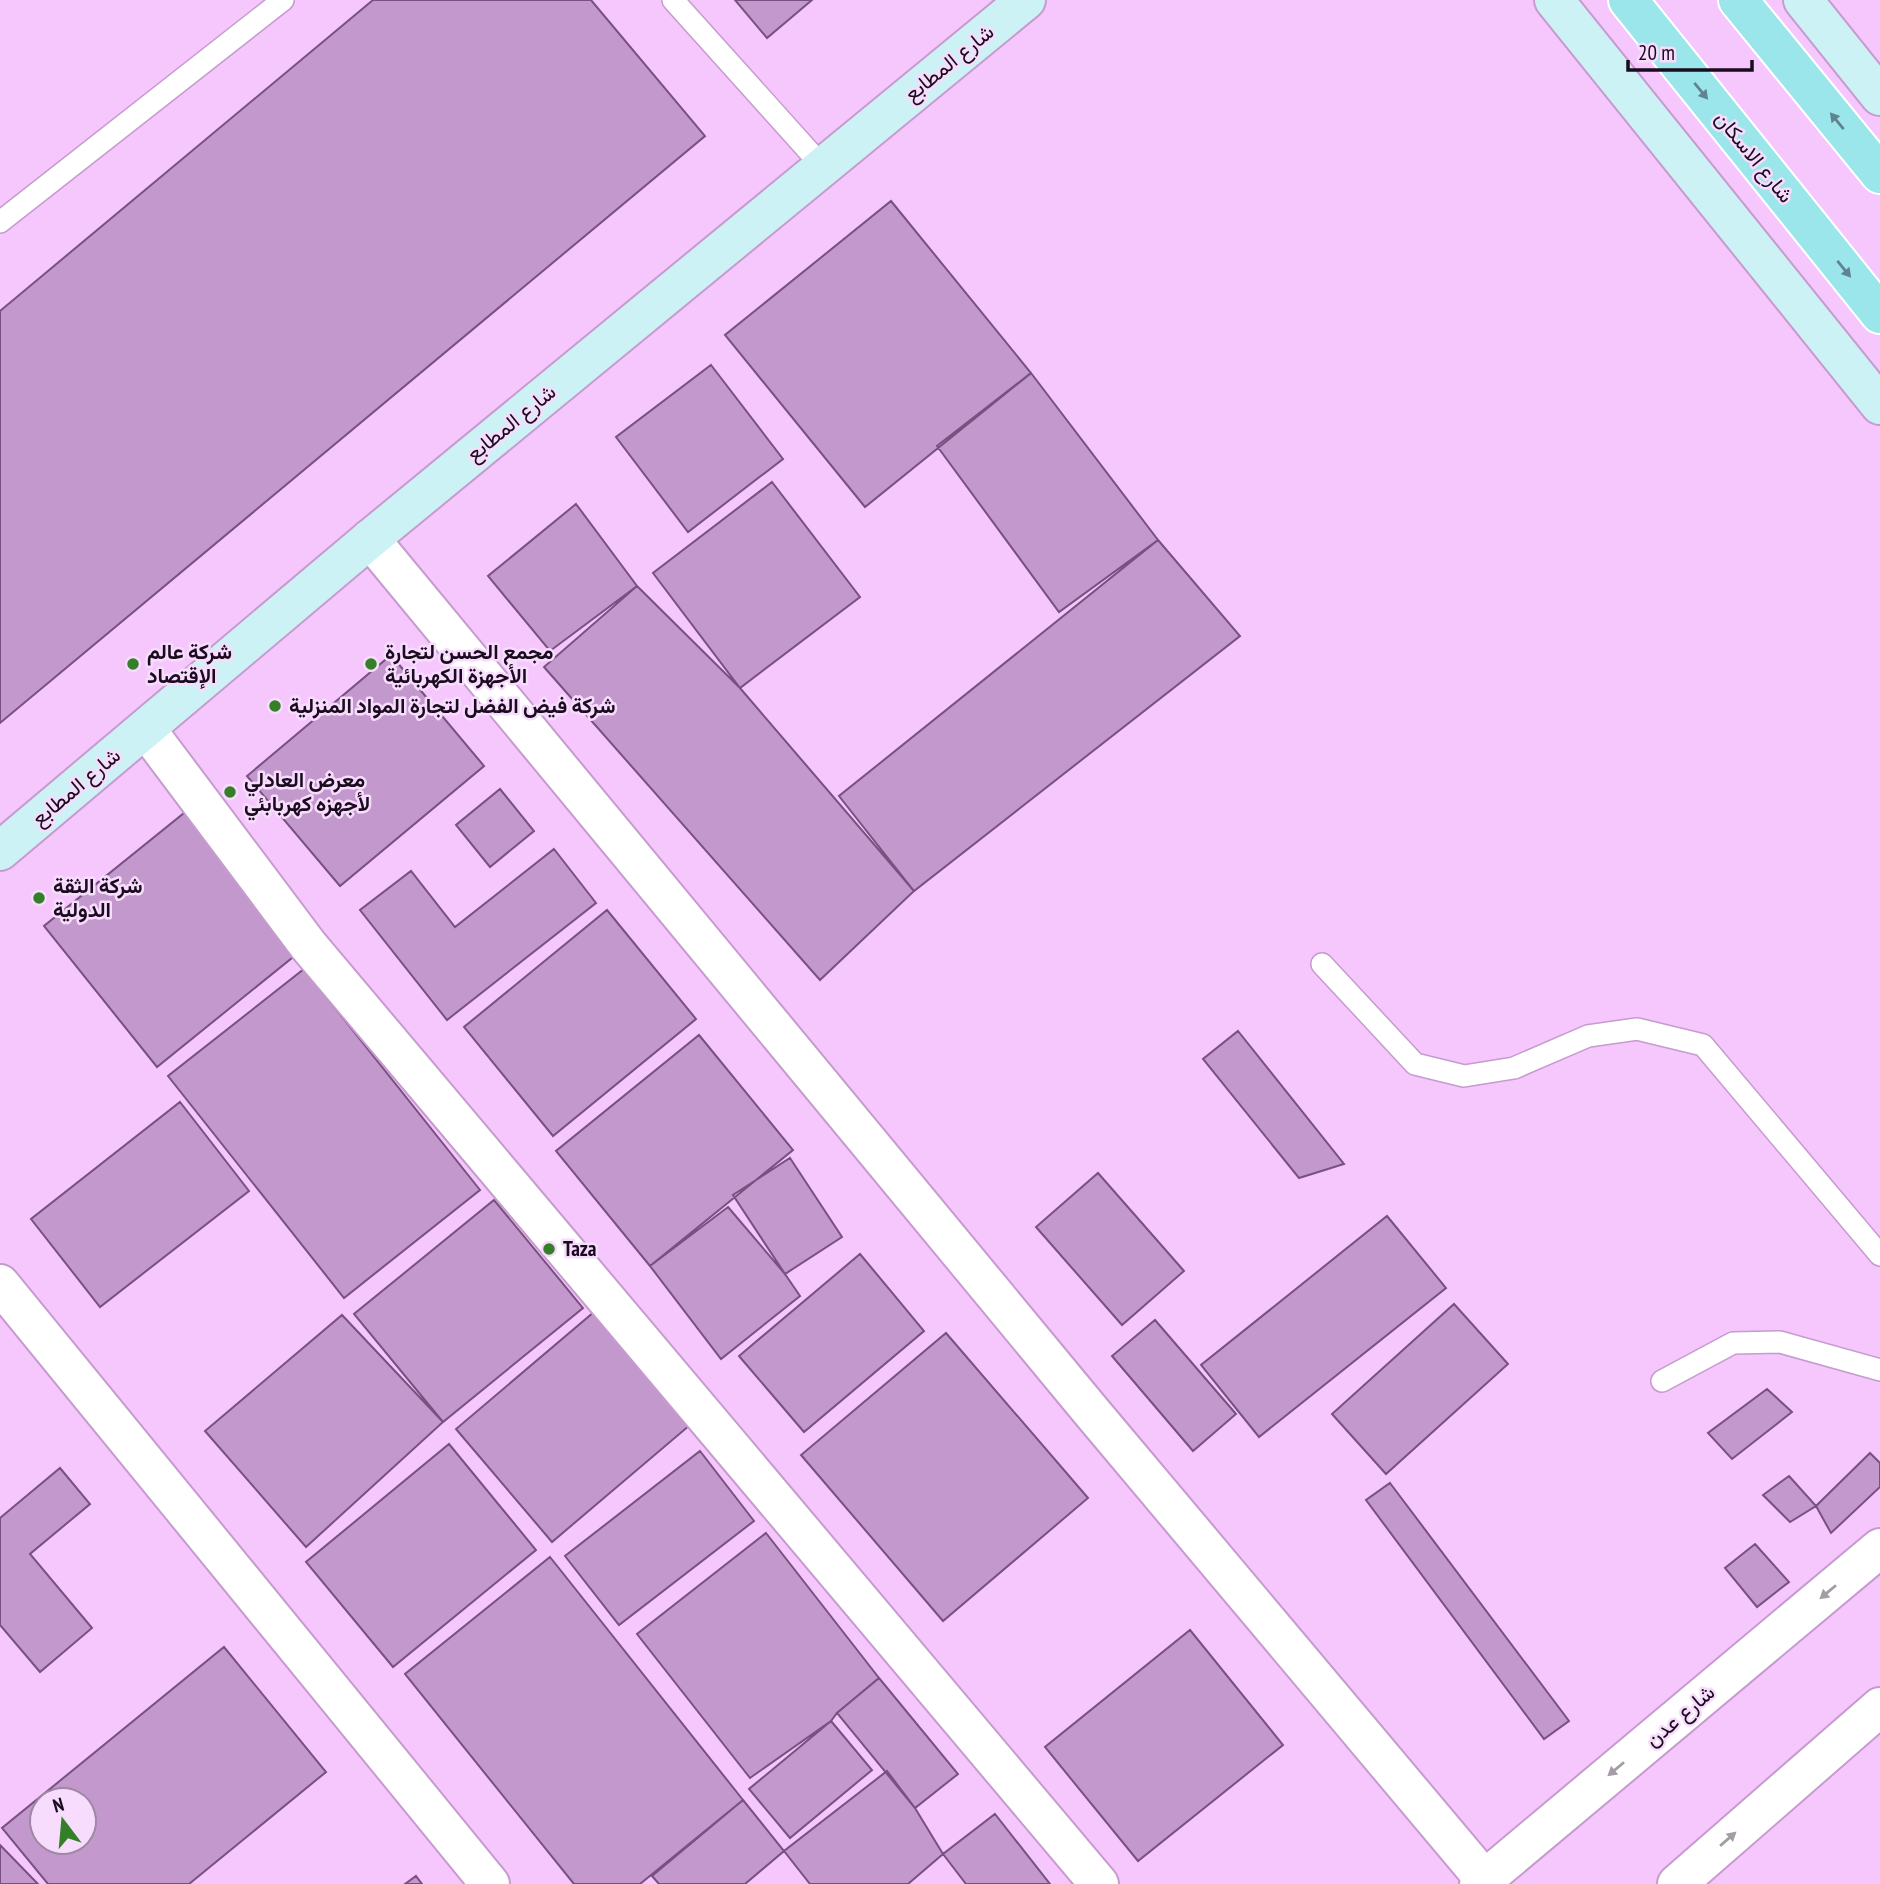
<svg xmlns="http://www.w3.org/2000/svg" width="1880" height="1884" font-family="'PT Sans Narrow',Vazirmatn,sans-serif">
<rect width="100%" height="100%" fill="#f5c7fd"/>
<path fill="#c398cc" stroke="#785180" stroke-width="2" fill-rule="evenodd" d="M373 0H591L705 136 0 723V311Z
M735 0H812L767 38Z
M891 201 1031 373 865 507 725 335Z
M711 365 783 459 688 532 616 437Z
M1031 373 1158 540 1059 612 937 446Z
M772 482 860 597 740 688 653 573Z
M576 504 637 586 550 651 488 576Z
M1158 540 1240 636 914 891 839 796Z
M637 586 740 688 914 891 820 980 544 667Z
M391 655 484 766 340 886 247 776Z
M500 789 534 831 490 867 456 825Z
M194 805 308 945 157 1067 44 926Z
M554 849 596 903 447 1020 360 910 411 871 455 927Z
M607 910 696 1019 553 1136 464 1027Z
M304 969 480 1190 344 1298 168 1076Z
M1238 1031 1344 1164 1299 1178 1203 1059Z
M699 1035 793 1150 650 1266 556 1151Z
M180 1102 249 1191 100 1307 31 1219Z
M790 1158 842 1237 785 1274 733 1195Z
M1098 1173 1184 1271 1122 1325 1036 1227Z
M494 1200 583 1308 443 1422 354 1314Z
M728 1207 785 1274 800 1296 721 1359 650 1266Z
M1387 1216 1446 1288 1259 1437 1201 1365Z
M860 1254 924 1331 804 1432 739 1356Z
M1454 1304 1508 1364 1386 1474 1332 1414Z
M594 1312 690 1425 552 1542 456 1429Z
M342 1315 443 1422 306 1547 205 1431Z
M1155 1320 1236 1414 1193 1451 1112 1356Z
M946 1333 1088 1498 943 1621 801 1455Z
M1767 1389 1792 1412 1732 1459 1708 1433Z
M449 1444 536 1550 393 1667 306 1562Z
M700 1451 754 1521 619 1625 565 1556Z
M1870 1453 1880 1463V1487L1831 1533 1816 1506Z
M60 1468 90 1504 30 1554 92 1628 40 1672 0 1625V1518Z
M1789 1476 1816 1506 1790 1522 1763 1495Z
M1390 1483 1569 1721 1544 1739 1366 1500Z
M766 1533 879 1678 837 1713 831 1721 750 1778 637 1634Z
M1755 1544 1789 1582 1757 1607 1725 1568Z
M550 1557 743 1800 640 1884H574L405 1674Z
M1190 1630 1283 1745 1138 1861 1045 1747Z
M224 1647 326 1772 189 1884H48L2 1828ZM42 1800H84V1842H42Z
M879 1678 958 1774 915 1808 837 1713Z
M831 1721 872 1770 790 1838 749 1789Z
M887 1771 915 1808 943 1854 908 1884H810L784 1851Z
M743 1800 784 1851 745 1884H659L652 1876Z
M995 1814 1050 1884H966L943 1854Z
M0 1845 38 1884H0Z
M416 1876 422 1884H405Z"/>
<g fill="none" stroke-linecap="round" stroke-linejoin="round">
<defs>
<path id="lane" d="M673 0 823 167
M0 222 283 0
M1322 964 1415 1064 1464 1076 1514 1068 1588 1036 1637 1029 1703 1045 1880 1255
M1662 1381 1733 1343 1780 1342 1880 1370"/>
<path id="street" d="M370 539 1090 1410 1485 1880
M146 729 308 945 1099 1884
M0 1284 490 1884
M1479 1884 1880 1548
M1677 1884 1880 1707"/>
<path id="secondary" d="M1554 0 1880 405
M1803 0 1880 96
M0 851 370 539 1026 0"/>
<path id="primary" d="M1628 0 1880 314
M1738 0 1880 174"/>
</defs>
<use href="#lane" stroke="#c69bce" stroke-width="24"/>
<use href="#street" stroke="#c69bce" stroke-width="42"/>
<use href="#secondary" stroke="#c69bce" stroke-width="42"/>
<use href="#primary" stroke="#fff" stroke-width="42"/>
<use href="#lane" stroke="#fff" stroke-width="21"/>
<use href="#street" stroke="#fff" stroke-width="38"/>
<use href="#secondary" stroke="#cdf2f5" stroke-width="38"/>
<use href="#primary" stroke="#9ae6eb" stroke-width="38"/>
</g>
<defs><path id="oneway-solid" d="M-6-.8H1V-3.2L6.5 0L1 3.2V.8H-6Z" transform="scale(1.75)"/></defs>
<g fill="#61838f">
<use href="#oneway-solid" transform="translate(1701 91) rotate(51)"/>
<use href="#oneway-solid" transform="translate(1837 121) rotate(-129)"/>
<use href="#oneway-solid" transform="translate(1844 269) rotate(51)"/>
</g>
<g fill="#a49da5">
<use href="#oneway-solid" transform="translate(1828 1592) rotate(140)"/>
<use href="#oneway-solid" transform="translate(1616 1769) rotate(140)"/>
<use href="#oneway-solid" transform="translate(1728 1839) rotate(-41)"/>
</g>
<g fill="#347f27" stroke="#f7dcfd" stroke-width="2.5">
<circle cx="133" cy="664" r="7"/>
<circle cx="371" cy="664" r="7"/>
<circle cx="275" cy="706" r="7"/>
<circle cx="230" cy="792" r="7"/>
<circle cx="39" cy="898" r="7"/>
<circle cx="549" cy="1249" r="7"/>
</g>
<g text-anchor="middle" stroke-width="5" stroke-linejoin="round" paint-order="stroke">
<g font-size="21" fill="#1b0b1e" stroke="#f7dcfd">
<text transform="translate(949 63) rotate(-39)" y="7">شارع المطابع</text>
<text transform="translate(1754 157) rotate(51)" y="7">شارع الاسكان</text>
<text transform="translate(511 423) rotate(-39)" y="7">شارع المطابع</text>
<text transform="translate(76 787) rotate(-40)" y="7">شارع المطابع</text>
<text transform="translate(1680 1716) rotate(-40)" y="7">شارع عدن</text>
</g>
<g font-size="21" font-weight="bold" fill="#1b0b1e" stroke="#f7dcfd" text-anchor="start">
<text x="147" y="659">شركة عالم<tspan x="147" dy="24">الإقتصاد</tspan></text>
<text x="385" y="659">مجمع الحسن لتجارة<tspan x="385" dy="24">الأجهزة الكهربائية</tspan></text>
<text x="289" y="713">شركة فيض الفضل لتجارة المواد المنزلية</text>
<text x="244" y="787">معرض العادلي<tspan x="244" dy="24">لأجهزه كهربابئي</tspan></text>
<text x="53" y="893">شركة الثقة<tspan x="53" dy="24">الدولية</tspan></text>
<text x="563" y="1256">Taza</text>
</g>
</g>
<g transform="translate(63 1821) rotate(344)"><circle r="33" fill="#f7dcfd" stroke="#9f88a4" stroke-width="2"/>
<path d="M0-5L12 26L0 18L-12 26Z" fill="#347f27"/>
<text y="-10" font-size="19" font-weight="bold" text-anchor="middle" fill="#1b0b1e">N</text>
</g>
<path d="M1628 60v10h124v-10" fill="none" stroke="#1b0b1e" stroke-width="3.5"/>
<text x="1638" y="60" font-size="21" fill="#1b0b1e" stroke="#f7dcfd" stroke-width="5" paint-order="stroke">20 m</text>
</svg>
